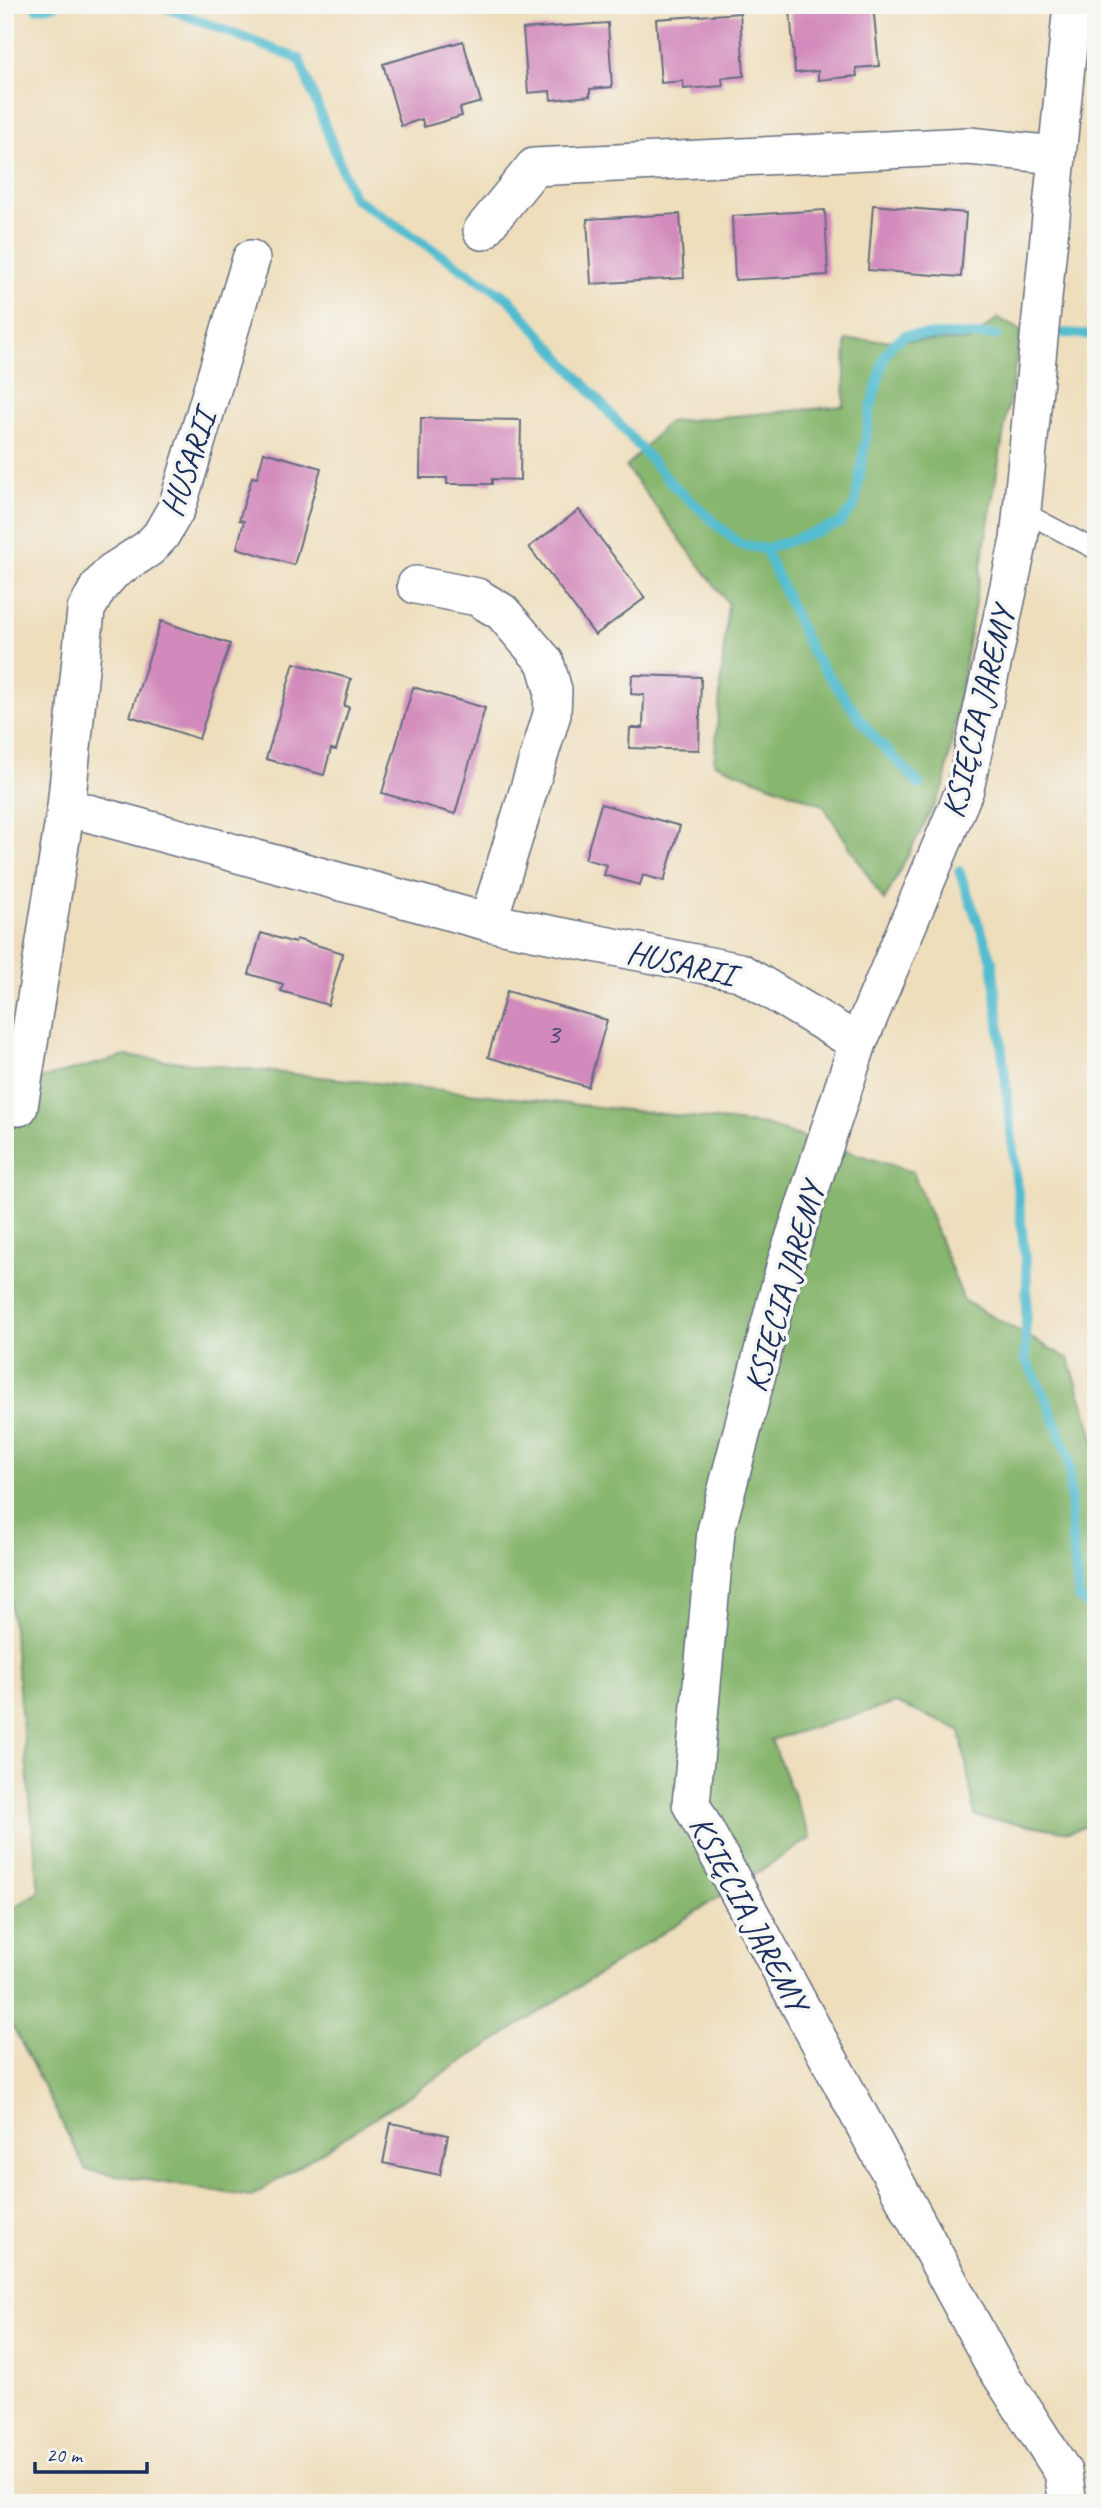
<svg xmlns="http://www.w3.org/2000/svg" width="1101" height="2508" font-family="Caveat,sans-serif">
<rect width="100%" height="100%" fill="#f6f6f2"/>
<filter id="ink" filterUnits="userSpaceOnUse"><feTurbulence type="fractalNoise" baseFrequency=".0143" numOctaves="2"/><feDisplacementMap in="SourceGraphic" scale="14" xChannelSelector="R" yChannelSelector="G"/><feConvolveMatrix kernelMatrix="1 2 1 2 8 2 1 2 1" color-interpolation-filters="sRGB"/></filter>
<filter id="wash" filterUnits="userSpaceOnUse"><feTurbulence type="fractalNoise" baseFrequency=".00686" numOctaves="4" result="noise"/><feDisplacementMap in="SourceGraphic" scale="28" xChannelSelector="R" yChannelSelector="G"/><feGaussianBlur stdDeviation="1.57" result="paint"/><feColorMatrix in="noise" values="0 0 0 0 0 0 0 0 0 0 0 0 0 0 0 0 0 1.4 0 .05"/><feComposite in="paint" operator="in"/></filter>
<g filter="url(#wash)">
<rect width="100%" height="100%" fill="#eedebc"/>
<path fill="#87b66e" stroke="#517266" stroke-width="2" d="M998 318 1021 330 944 786 884 901 823 805 714 763 728 603 626 467 668 422 844 406 846 340 969 341Z
M126 1056 765 1125 913 1172 964 1301 1069 1359 1096 1443V1823L1069 1832 975 1816 960 1730 896 1703 771 1740 811 1838 251 2197 86 2170 5 2011V1913L39 1892 9 1589 5 1587V1088Z"/>
<g fill="none" stroke-linecap="round" stroke-linejoin="round">
<path stroke="#52bccf" stroke-width="10" d="M159 5 299 59 353 197 509 299 672 484 739 544 765 549 839 524 855 505 870 411 885 355 892 345 905 335H997
M36 8 55 5
M1064 333 1096 335
M765 549 812 653 873 736 920 785
M959 871 992 960 1027 1276 1025 1358 1046 1399 1069 1457 1072 1539 1079 1598 1096 1612"/>
</g>
<g id="blocks">
<path fill="#d289bb" d="M842 5H873L879 66 856 68 857 76 818 80V71L795 73 790 9Z
M740 13 744 76 722 78 723 86 684 89 683 81 661 83 656 19Z
M608 23 612 87 590 89V96L551 100 550 91 528 93 523 29Z
M463 41 481 102 460 108 462 116 424 127 422 119 401 126 383 64Z
M873 205 966 213 961 277 868 270Z
M825 210 828 275 735 280 732 216Z
M680 214 684 278 591 284 587 219Z
M421 418 521 420 520 480 492 479V484H447V478H420Z
M264 452 321 468 294 565 237 548 244 521 239 520 252 477 257 478Z
M579 510 645 598 595 635 529 547Z
M161 621 230 644 199 739 130 716Z
M294 663 351 679 344 706 349 707 336 750 331 749 324 775 266 759Z
M632 675 701 677 699 750 629 748 630 728H643L644 695 631 694Z
M413 687 485 708 455 814 382 793Z
M601 804 680 826 664 881 643 875 640 885 604 875 607 865 585 859Z
M261 933 295 943 296 939 343 953 328 1005 281 991 283 984 249 974Z
M507 991 607 1020 588 1087 488 1057Z
M391 2123 448 2135 440 2175 383 2163Z"/>
</g>
</g>
<g filter="url(#ink)">
<use href="#blocks" fill-opacity="0" stroke="#656c7f" stroke-width="2"/>
<g fill="none" stroke-linecap="round" stroke-linejoin="round">
<defs>
<path id="service" d="M1022 511 1096 550"/>
<path id="minor" d="M482 231 534 167 969 146 1056 155
M416 585 477 597 502 612 545 662 553 690 552 714 488 922
M66 807 488 922 740 972 858 1043
M19 1107 66 807 86 610 98 588 112 572 149 548 161 535 177 507 251 259
M1068 2503 1063 2472 992 2361 691 1804 716 1531 786 1263 858 1043 965 789 1019 540 1072 5"/>
</defs>
<use href="#service" stroke="#656c7f" stroke-width="21"/>
<use href="#minor" stroke="#656c7f" stroke-width="40"/>
<use href="#service" stroke="#fff" stroke-width="18"/>
<use href="#minor" stroke="#fff" stroke-width="37"/>
</g>
</g>
<g text-anchor="middle" stroke-width="7" stroke-linejoin="round" paint-order="stroke">
<g font-size="30" fill="#494675">
<text x="553" y="1043">3</text>
</g>
<g font-size="33" fill="#1b2f5e" stroke="#f6f6f2">
<text transform="translate(187 463) rotate(-71)" y="12">HUSARII</text>
<text transform="translate(977 712) rotate(-76)" y="12">KSIĘCIA JAREMY</text>
<text transform="translate(681 962) rotate(13)" y="12">HUSARII</text>
<text transform="translate(783 1287) rotate(-74)" y="12">KSIĘCIA JAREMY</text>
<text transform="translate(750 1913) rotate(62)" y="12">KSIĘCIA JAREMY</text>
</g>
</g>
<rect width="1101" height="2508" fill="none" stroke="#f6f6f2" stroke-width="28"/>
<path d="M35 2462v10h112v-10" fill="none" stroke="#1b2f5e" stroke-width="3.5"/>
<text x="46" y="2462" font-size="21" fill="#1b2f5e" stroke="#f6f6f2" stroke-width="5" paint-order="stroke">20 m</text>
</svg>
